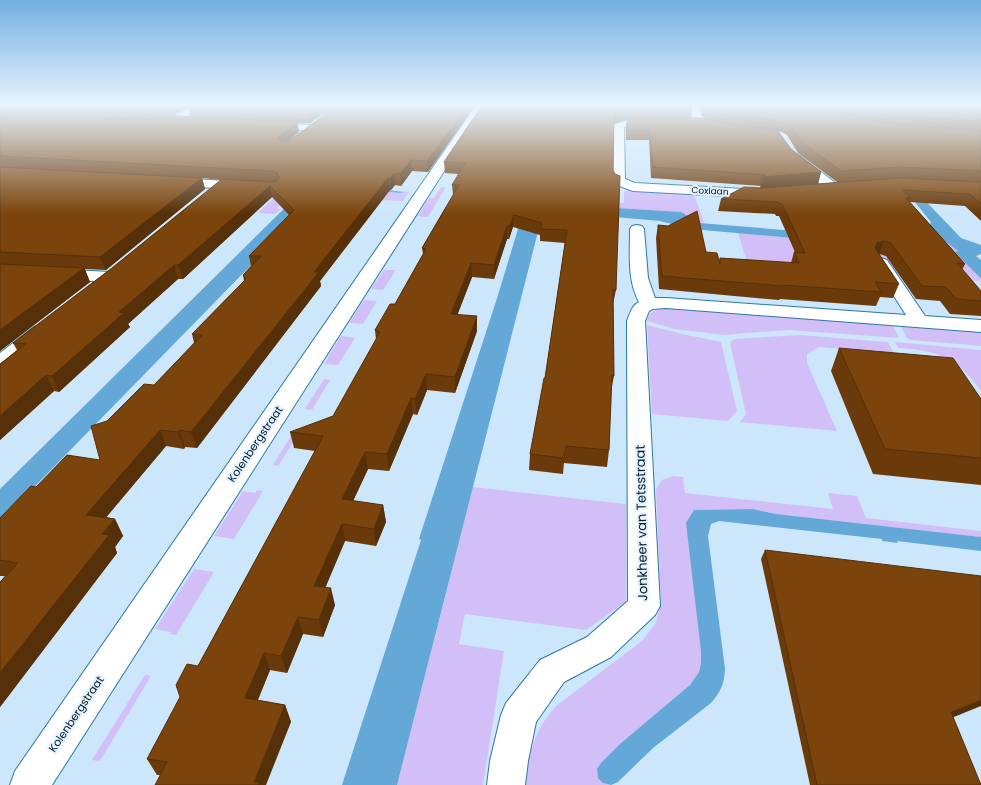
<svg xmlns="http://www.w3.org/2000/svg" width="981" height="785" font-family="Poppins,sans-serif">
<rect width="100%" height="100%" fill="#cce7fc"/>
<path fill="#d2bff8" d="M441 187H446L428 217 418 216 429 198H434Z
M627 190 694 194 704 223 698 222 681 212 616 208 610 202 624 203V192Z
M379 191 404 192 402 191 409 192 403 201 381 200Z
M282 196 281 205 277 208 281 209 275 214 258 213 274 198 267 197Z
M738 233 869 245 942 239 958 251 956 252 968 264 981 281 898 276 886 259 869 258 877 271 747 262Z
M384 270H396L383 290 371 289Z
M364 300 377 301 363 324 349 323Z
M669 308 893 325 899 338 788 330 723 335 675 329 647 321C649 310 659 309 669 308Z
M647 325 678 333 721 342 737 411 728 421 652 414Z
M900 325 981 331V346L911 340 907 338Z
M799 335 888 342 894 353 819 347 807 354V363L837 431 740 422 746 414 730 343 734 339Z
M341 336 355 338 338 365 324 364Z
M895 342 981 350V391C958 358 937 350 898 348Z
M324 379 330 380 312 410 305 409Z
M296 428 301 429 278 466 273 465Z
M673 476 683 477 685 493 833 509 828 493 857 496 866 518 981 531V537L776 514 753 509 694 510 701 651V663L699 672 690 685 621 743 601 763 603 783 610 785H526C529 753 534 730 556 706L642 641 656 623 661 603 656 489 662 480Z
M473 487 626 504V602L586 630 465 614 459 644 504 651 483 785H397Z
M257 490 263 491 234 539 214 536 243 491 255 493Z
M194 569 214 572 176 635 170 634 171 632 155 629Z
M145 675 151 676 100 761 92 760Z"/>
<path fill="#63a8d7" d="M0 137 404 192 400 193 379 191 258 258 0 522V489L304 189Z
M905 190 916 191 961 238 981 245V254L976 256 981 260V279L955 252 958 251 942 239 924 235 888 234 882 235 869 245 692 229 660 221 559 212C552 213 546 214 541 220L397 785H342L421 540 419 539 498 295 518 229 516 226 510 223 446 216 444 215 445 213 447 211H458L502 216 512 215 525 208 553 204 681 212 700 223 844 235 853 234 864 225 917 227 930 225 931 222Z
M753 509 776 514 981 537V551L897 541 898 543 882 541V539L719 521 711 524 708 536 725 669C724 685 721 691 711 703L653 748 618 782 611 785 603 783 598 778 597 769 601 763 621 743 690 685 699 672 701 663V651L686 523 694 510Z"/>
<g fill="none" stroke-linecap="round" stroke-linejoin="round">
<defs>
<path id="street" d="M199 104H211L178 122 174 123 169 120 170 118Z
M477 104H487L52 785H10L15 771Z
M688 104H698L703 121C691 138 644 118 624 127L625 179 635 183 763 190 768 191 770 194 768 197 763 198 633 191 614 184 613 181 614 126 615 124 632 119 691 121 693 120Z
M268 123 313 125 318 128 313 131 264 128 263 126Z
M796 155 800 156 838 185 840 188 838 191H828L792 162 790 159 792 156Z
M174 178 246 182 251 183 253 186 251 189 246 190 169 185 168 182 169 179Z
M637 225 642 226 644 229 648 278 655 298H666L906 315 873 263 875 260 881 258 887 260 925 316 981 320V332L666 308 653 309 649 311 645 321 660 606 655 615 611 657 564 682 536 722 528 761 525 785H487L490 761 501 715 506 703 540 660 587 637 628 601 627 321C630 314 631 306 639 302 627 280 630 253 630 229L632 226Z
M0 266 110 272 116 273 119 277 116 281 110 282 0 276Z
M41 325 48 327 51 331 48 335 7 367 0 369V353L34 327Z"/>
</defs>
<use href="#street" stroke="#2d77a4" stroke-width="2"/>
<use href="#street" fill="#fff" fill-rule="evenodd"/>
</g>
<path fill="#6a3a0a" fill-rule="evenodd" d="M0 104H476L428 172 412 171 401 186 395 185 391 190H390L320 281 321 286 197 448 185 447 184 449 166 446 106 517 115 519 123 536 115 547 117 553 0 707V582L5 576H0V518L36 487 100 460 107 421 154 385 194 343 192 334 244 281 243 275 251 266 249 256 289 215 272 197 183 279H178L128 324 130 327 59 392 54 391 0 440V364L17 350 13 343 112 268 221 180 202 178 205 189 106 270 85 269 90 282 0 351ZM196 104 188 108 190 117 45 110 172 115ZM328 112 289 141H288L299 132 297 123H310L323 114Z
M483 104 692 110 691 118 704 119 698 104H981V221L965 206 910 202 965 264 962 270 981 291V316L950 314 940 301 916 299 886 256 879 254 899 284 893 298 880 297 876 306 780 299 779 300 659 289 656 238 658 225 706 252 719 262 720 258 791 263 794 252H795L779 216H776L775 214 718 211 721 199 760 188 761 186 651 178 649 140H626V128L627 119 615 123 613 125V170L616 290 613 304 614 376 611 391 609 450 607 467 564 463 563 474 529 470 530 454 545 378 565 243 540 241V235L513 227 509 239H507L494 279 472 277 457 315 477 316V331L455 393 427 390 417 415 413 414 389 471 368 469 353 501 383 505 386 522 376 546 345 541 325 587 335 605 323 637 303 634 287 673 270 670 258 700 285 705 291 722 160 775H157L147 759 315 451 294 448 290 432 333 416 376 340 375 330 395 304 423 254 422 248 453 195 452 185 459 174 445 173 444 162ZM778 131 784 133 787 135 798 153 837 182 818 184 821 172 791 149Z
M839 348 981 399V485L873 474 831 371Z
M765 550 953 717 981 785H810L761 559Z"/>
<path fill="#563008" d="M175 104H196L172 115 169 106Z
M322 104H336L337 110 323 114 310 123 309 114Z
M470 104H476L428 172 427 161Z
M633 108 632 118 615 123 612 126 614 116 616 113Z
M297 122 299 132 280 148 278 138Z
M411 160 412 171 401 186 400 174Z
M821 172 818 184 760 188 763 177Z
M394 174 395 185 391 190 390 178Z
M202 178 205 189 106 270 100 257Z
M388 178 390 190 320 281 321 286 197 448 191 432 314 272Z
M270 186 272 197 183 279 178 265Z
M514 215 513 227 509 239V227Z
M507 226V239L494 279V265Z
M884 241 879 254 873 256 875 248 877 243Z
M471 263 472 277 452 329 451 314Z
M174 265 178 279 128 324 130 327 59 392 52 376 119 312Z
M84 268 90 282 0 351V330Z
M477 316V331L455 393V377Z
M426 374 427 390 417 415 415 399Z
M46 375 54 391 0 440V416Z
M411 398 413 414 389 471 387 454Z
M160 430 166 446 94 532 86 515Z
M179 430 185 447 184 449 178 432Z
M365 452 368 469 346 516 342 499Z
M383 505 386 522 376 546 374 529Z
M115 519 123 536 115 547 117 553 0 707V673L102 534Z
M342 524 345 541 319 603 314 586Z
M331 588 335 605 323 637 319 620Z
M298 617 303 634 287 673 281 656Z
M264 653 270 670 251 715 245 698Z
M981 700V706L944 721 951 712Z
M285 705 291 722 266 785H255L254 782Z"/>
<path fill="#7b440c" stroke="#563008" d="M113 104H175L169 106Z
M196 104H325H322L309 114 188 108Z
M377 104H470L427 161 411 160 400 174H394L390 178H388L314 272H319L191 432 179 430 178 432 160 430 86 515 115 519 102 534 109 535 0 673V582L18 563 0 560V518L31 486 36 487 67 455 100 460 91 426 107 421 144 384 154 385 202 335 192 334 246 279 243 275 261 256H249L294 210 270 186 178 265H174L119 312 124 313 52 376 46 375 0 416V364L26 344 13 343 112 268 222 179 271 182 276 181 279 177 277 173 271 171 0 156V107L297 122 278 138 281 141H289L331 110H370L376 109 380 105Z
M483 104H691L692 110 633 108 616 113 614 116 613 170 615 174 620 176 616 290H613L614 376 612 375 609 450 566 446 564 458 530 454 544 378H545L567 230 541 229 542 223 514 215 509 227 507 226 494 265 471 263 451 314 477 316 455 377 426 374 415 399 411 398 387 454 365 452 342 499 383 505 374 529 342 524 314 586 331 588 319 620 298 617 281 656 264 653 245 698 285 705 254 782H259L258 785H155L167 762 147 759 180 697 176 685 187 664 198 666 323 436 290 432 333 416 380 332 375 330 390 304H395L426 249 422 248 459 185H452L465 163 444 162Z
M703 104H800L896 125 981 130V171L899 167 841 171 801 142 790 125 786 123 766 119 733 117 706 110Z
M839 104H981V121L897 117Z
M633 117 699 118 733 125 777 130 791 149 821 172 763 177 766 175 653 167 650 129 627 130V118Z
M0 167 202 178 100 257 0 252Z
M899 178 981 182V204L970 194 903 190 910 198H906L965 264 957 263 981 291V301L956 299 946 287 922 286 891 243 884 241 877 243 875 248 899 284 875 282 881 292 783 285V286L662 276 658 225 668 226 697 211 706 252 717 253 720 264V258L799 263 794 252 805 253 782 204H779L778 202 721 199 744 187 763 188Z
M0 264 84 268 0 330Z
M839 348 953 358 981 399V458L885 449Z
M765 550 981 576V700L951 712 981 785H817Z"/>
<linearGradient id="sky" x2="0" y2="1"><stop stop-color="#73afe1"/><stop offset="0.49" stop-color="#e8f4fe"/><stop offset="1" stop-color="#e8f4fe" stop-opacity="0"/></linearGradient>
<rect width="981" height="214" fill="url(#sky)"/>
<g text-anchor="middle" stroke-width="4" stroke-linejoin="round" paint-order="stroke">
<g font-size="9" fill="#001d30" stroke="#e5f2fd">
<text transform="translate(710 191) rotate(3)" y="3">Coxlaan</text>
</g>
<g font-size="11" fill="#001d30" stroke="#e5f2fd">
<text transform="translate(255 444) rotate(-56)" y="4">Kolenbergstraat</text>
<text transform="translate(76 714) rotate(-56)" y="4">Kolenbergstraat</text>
</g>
<g font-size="13" fill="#001d30" stroke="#e5f2fd">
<text transform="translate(641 523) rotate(-91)" y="5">Jonkheer van Tetsstraat</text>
</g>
</g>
</svg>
